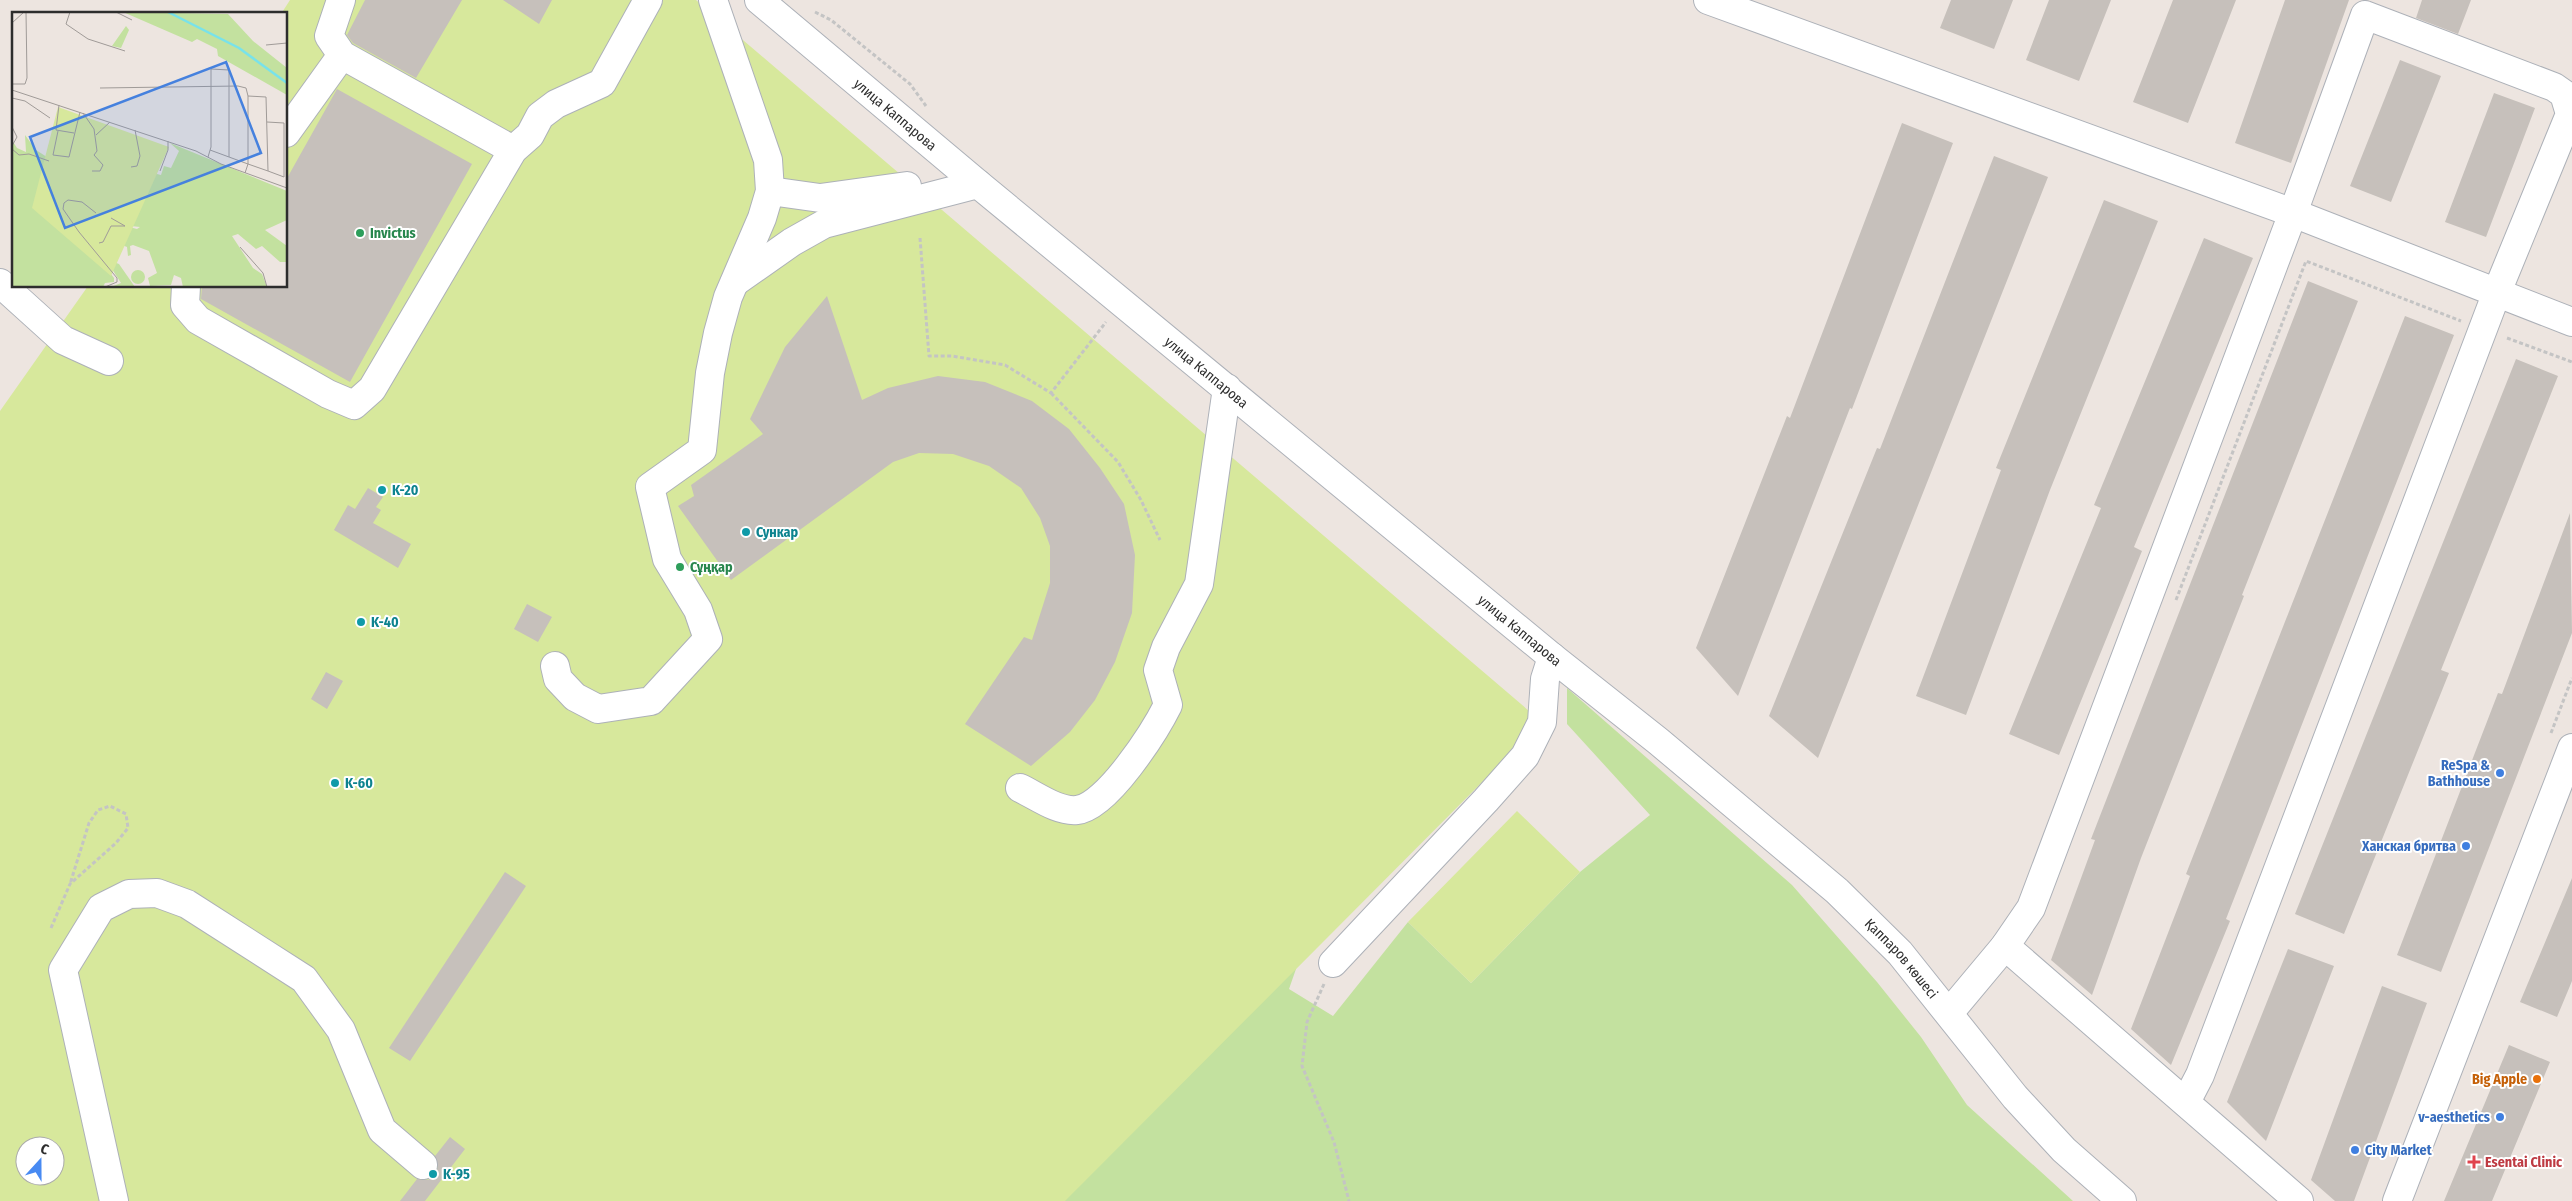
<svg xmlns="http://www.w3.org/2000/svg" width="2572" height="1201" font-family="'Fira Sans Condensed',sans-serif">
<rect width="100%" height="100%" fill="#ede5e0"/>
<path fill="#c3e19f" d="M1567 688 1792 885 1877 982 1921 1037 1967 1105 2073 1201H569L1311 926 1289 989 1333 1016 1408 922 1471 983 1580 872 1650 815 1567 724Z"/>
<path fill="#d7e89c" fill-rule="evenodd" d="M290 0H696L1542 722 1065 1201H0V411L88 286H286V14H281ZM25 1146H55V1176H25Z
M1517 811 1580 872 1471 983 1408 922Z"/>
<path fill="#c6c0bb" d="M365 0H462L416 78 353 43 347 35Z
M503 0H552L539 24Z
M1951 0H2013L1994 49 1940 28Z
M2049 0H2111L2079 81 2026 60Z
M2173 0H2236L2188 123 2133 102Z
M2285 0H2349L2291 163 2235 143Z
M2422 0H2471L2458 34 2416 18Z
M2400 60 2441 76 2391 202 2350 186Z
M337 89 472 164 350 382 201 299 202 286H286V180Z
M2494 93 2535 108 2486 237 2445 222Z
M1902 123 1953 143 1852 409 1850 408 1738 696 1696 648 1787 416 1790 418Z
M1994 156 2048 177 1818 758 1769 716 1877 448 1880 449Z
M2104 200 2158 221 2050 490 1966 715 1916 696 2001 470 1996 468Z
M2204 238 2253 258 2134 547 2142 551 2059 755 2009 734 2101 508 2094 505Z
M2308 281 2358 301 2242 595 2244 596 2141 858 2092 995 2051 960 2095 840 2091 839Z
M827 296 862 400 888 388 938 376 985 382 1032 401 1069 429 1100 468 1124 504 1135 555 1132 613 1115 662 1095 700 1070 732 1031 766 965 724 1024 637 1032 640 1050 583V546L1040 518 1021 488 989 466 953 454 919 453 893 462 731 580 678 506 694 496 691 485 763 434 750 419 785 347Z
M2405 316 2454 335 2226 919 2230 921 2171 1065 2131 1029 2190 876 2186 874Z
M2516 359 2558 376 2441 670 2449 673 2344 934 2295 914Z
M368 488 383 497 376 507 381 510 373 523 411 544 398 568 334 530 348 505 355 509Z
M2570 513 2572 633 2441 972 2397 955 2498 693 2502 694Z
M527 604 552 617 538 642 514 629Z
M326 672 343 681 327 709 311 699Z
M505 872 526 886 410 1061 389 1048Z
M2572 878V981L2557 1017 2520 1002Z
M2288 949 2334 966 2266 1141 2227 1102Z
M2382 986 2427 1003 2354 1201H2335L2311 1180Z
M2509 1045 2550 1062 2492 1201H2444Z
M450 1137 465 1149 425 1201H400L417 1179 428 1180 435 1175 438 1167 435 1156Z"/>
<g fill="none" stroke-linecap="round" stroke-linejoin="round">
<defs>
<g id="minor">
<path d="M341 0 329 36 342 55 513 150"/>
<path id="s1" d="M759 0 978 184 1552 657 1658 741 1837 891 1900 953 2015 1097 2064 1150 2122 1201"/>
<path d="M1708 0 2293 213 2572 322"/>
<path d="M286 133 342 55"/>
<path d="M770 191 820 198 907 186"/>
<path d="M735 282 792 242 824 224 978 184"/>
<path d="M0 283 63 340 109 361"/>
<path d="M186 286 185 305 198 320 328 394 354 405 372 389 513 150 530 135 540 116 556 104 602 83 648 0"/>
<path d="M555 666 558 679 575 697 598 709 651 701 708 639 698 610 667 559 650 487 702 450 710 373 718 333 728 297 762 218 770 191 768 160 713 0"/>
<path d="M1020 788C1037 796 1058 812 1077 810 1107 807 1155 731 1168 705L1158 670 1166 647 1199 584 1227 388"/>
<path d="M2005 946 2299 1201"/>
<path d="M1333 963 1486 800 1525 756 1542 722 1545 679 1552 657"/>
<path d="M1949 1013 2005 946 2031 908 2293 213 2365 15 2554 87 2564 94 2570 114 2497 292 2200 1075 2186 1102"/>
<path d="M114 1201 63 970 101 908 129 894 157 893 187 904 304 979 341 1030 382 1130 423 1165"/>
<path d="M2397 1201 2572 748"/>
</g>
</defs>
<use href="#minor" stroke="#adb1b8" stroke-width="30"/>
<path stroke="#c4c4c4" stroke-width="3" stroke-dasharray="4 2.5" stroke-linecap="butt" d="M815 12 831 20 910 84 926 106
M920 238 929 356H952L1005 365 1051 393 1106 322
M2507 338 2572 362
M1051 393 1118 462 1141 500 1160 540
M2176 600 2306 261 2461 321
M2551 733 2572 678
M51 928 70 884 116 843 128 828 126 814 110 806 98 810 89 823 70 884
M1324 984 1307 1022 1302 1066 1334 1142 1349 1201"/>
<use href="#minor" stroke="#fff" stroke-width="28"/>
</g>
<g fill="#2e9e5b" stroke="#fff" stroke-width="2">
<circle cx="360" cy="233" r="5"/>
<circle cx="680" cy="567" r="5"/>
</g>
<g fill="#0f9aa8" stroke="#fff" stroke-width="2">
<circle cx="382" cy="490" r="5"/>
<circle cx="746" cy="532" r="5"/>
<circle cx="361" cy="622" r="5"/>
<circle cx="335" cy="783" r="5"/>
<circle cx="433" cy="1174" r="5"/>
</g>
<g fill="#3f7fe0" stroke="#fff" stroke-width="2">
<circle cx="2500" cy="773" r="5"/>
<circle cx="2466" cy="846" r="5"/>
<circle cx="2500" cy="1117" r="5"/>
<circle cx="2355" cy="1150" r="5"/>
</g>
<circle fill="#e8710a" stroke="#fff" stroke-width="2" cx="2537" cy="1079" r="5"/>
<path fill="#e0444e" stroke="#fff" stroke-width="2" d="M2471.5 1154.5h5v5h5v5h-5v5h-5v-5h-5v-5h5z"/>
<g text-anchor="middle" stroke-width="4" stroke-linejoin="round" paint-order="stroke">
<g font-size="14" fill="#2d2d2d" stroke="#fff">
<text dy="5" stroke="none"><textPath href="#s1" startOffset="178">улица Каппарова</textPath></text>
<text dy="5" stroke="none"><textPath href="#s1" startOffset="582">улица Каппарова</textPath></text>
<text dy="5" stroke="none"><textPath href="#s1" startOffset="988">улица Каппарова</textPath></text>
<text dy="5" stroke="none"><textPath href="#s1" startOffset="1492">Қаппаров көшесі</textPath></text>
</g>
<g font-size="14" font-weight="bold" fill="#27864d" stroke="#fff" text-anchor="start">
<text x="370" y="238">Invictus</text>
<text x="690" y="572">Сұңқар</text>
</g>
<g font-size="14" font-weight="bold" fill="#0d838f" stroke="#fff" text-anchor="start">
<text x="392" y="495">K-20</text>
<text x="756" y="537">Сункар</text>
<text x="371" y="627">K-40</text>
<text x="345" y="788">K-60</text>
<text x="443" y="1179">K-95</text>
</g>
<g font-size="14" font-weight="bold" fill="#366cbe" stroke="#fff" text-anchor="end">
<text x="2490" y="770">ReSpa &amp;<tspan x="2490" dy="16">Bathhouse</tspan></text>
<text x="2456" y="851">Ханская бритва</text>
<text x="2490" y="1122">v-aesthetics</text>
<text x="2365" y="1155" text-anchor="start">City Market</text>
</g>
<g font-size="14" font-weight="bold" fill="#c56008" stroke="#fff" text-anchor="end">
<text x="2527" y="1084">Big Apple</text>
</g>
<g font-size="14" font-weight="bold" fill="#be3a42" stroke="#fff" text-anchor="start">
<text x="2485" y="1167">Esentai Clinic</text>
</g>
</g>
<g transform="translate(12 12)">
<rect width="275" height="275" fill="#ede5e0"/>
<path d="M111 0 216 2 241 29 275 56V83L206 44 205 37 185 27 180 30ZM114 14 117 18 109 36 100 34ZM13 123 24 138 38 147 87 247 102 266V270L93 271 91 275H0V128L5 136 14 140ZM158 131 275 179V208L253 218 275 234V250H268L250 234 244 237 226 222 220 224 241 256 250 262 255 275H171L169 266 162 263 159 273 138 274 136 266 145 261 137 239 121 233 118 234 119 243 116 244 115 235 95 227 113 214 125 217 128 215 119 214 145 157V162L149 163 152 154 159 156 167 139ZM102 250 107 252 123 275H99L109 271 100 257ZM119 265a7 7 0 1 1 14 0a7 7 0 1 1-14 0Z" fill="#c3e19f"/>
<path d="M46 95 157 135 99 264 20 196Z" fill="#d7e89c"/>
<path fill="none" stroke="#78e2ea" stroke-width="2.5" d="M156 0 227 36 275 71"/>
<path fill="none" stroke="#a09b98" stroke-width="1" d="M58 0 54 12 76 27 113 39M104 0 120 8M0 11 12 0M254 33 275 31M0 72H13L15 66 14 0M88 76 226 74 234 76 236 84M0 78 184 139 209 152 275 176M0 86 13 89 38 106M47 93 44 118 62 121M71 101 82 117 85 139 82 143 91 153 88 159H80M255 110 272 111V165L256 159M0 115 5 125 0 134M46 119 41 143 57 145 68 100M84 123 98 110M0 137 7 143 17 142 37 149M198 138 236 152 256 159 254 85 236 84V152L233 161M196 145 199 135V57L217 58V145M119 155 125 154 128 144 123 118M148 159 156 138V129M84 201 70 190 56 188 52 191 51 197 67 220 105 266V270L93 275M87 231 91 230 99 214H113L99 206M228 235 251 261 255 275"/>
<path fill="#4581de" fill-opacity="0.15" stroke="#4581de" stroke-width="2.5" d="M214 50 249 141 53 216 18 125Z"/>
<rect width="275" height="275" fill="none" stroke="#2d2d2d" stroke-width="2.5"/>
</g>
<g transform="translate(40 1161) rotate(21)"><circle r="24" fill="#ffffff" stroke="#ababab"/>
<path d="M0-4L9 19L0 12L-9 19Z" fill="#488af2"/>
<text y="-8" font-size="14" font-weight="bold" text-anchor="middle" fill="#2d2d2d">С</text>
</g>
</svg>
